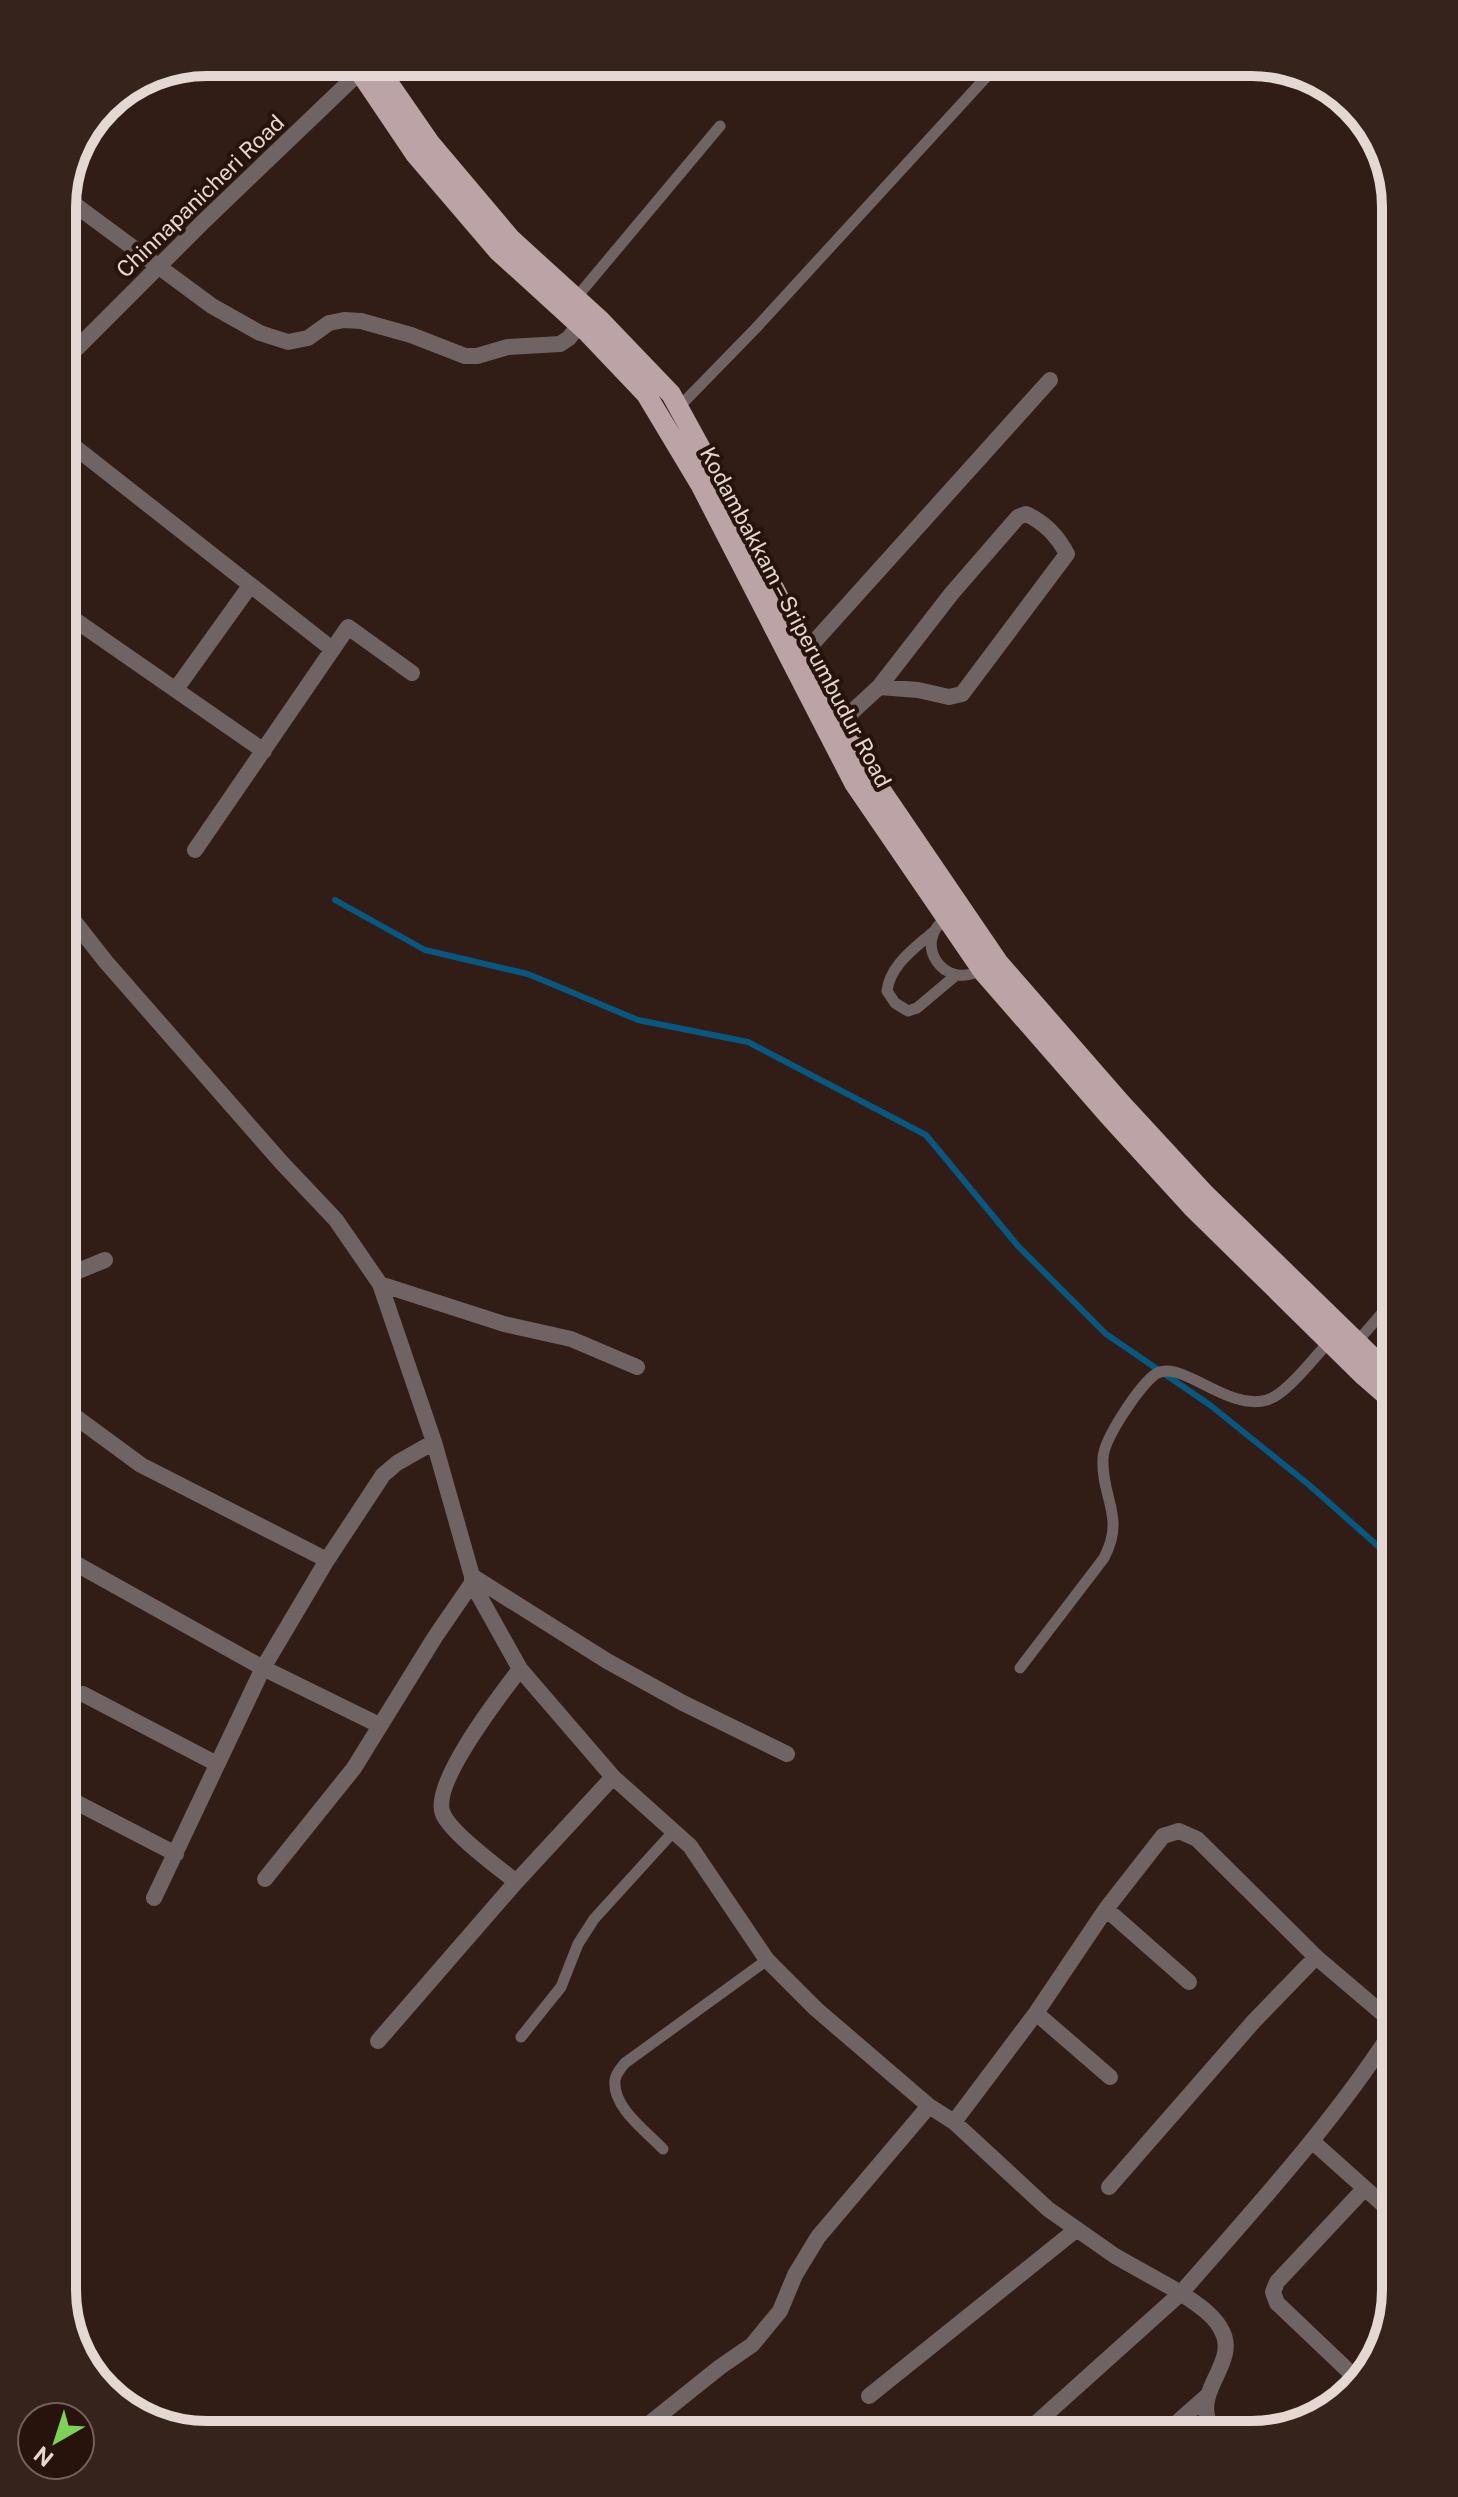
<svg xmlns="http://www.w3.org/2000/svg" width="1458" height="2497" font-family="'Public Sans',sans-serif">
<rect width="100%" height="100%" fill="#311d15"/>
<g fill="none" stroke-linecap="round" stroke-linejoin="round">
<path stroke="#075880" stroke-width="6" d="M335 900 425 950 528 974 638 1020 748 1042 926 1135 1018 1246 1106 1334 1210 1405 1308 1484 1396 1562"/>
<path stroke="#6f6364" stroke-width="11" d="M576 298 720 126
M678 408 756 328 1000 62
M947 918C910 942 945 993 982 969
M933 932C914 949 890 965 887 991L895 1003 908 1011 917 1008 955 976
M1356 1343 1396 1297
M1020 1668 1104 1558C1126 1516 1101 1499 1103 1458 1104 1438 1138 1389 1153 1376 1178 1354 1225 1412 1267 1400 1287 1394 1314 1357 1329 1342
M521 2037 561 1987 578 1944 594 1919 674 1831
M663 2149C646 2131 612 2107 615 2080 616 2073 621 2068 625 2063L767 1960"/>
<path stroke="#6f6364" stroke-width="16" d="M63 196 212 306 260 333 288 342 308 338 329 323 344 320 361 321 411 335 465 356H477L508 347 560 344 569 338 579 325
M62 437 332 649
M62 526 65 529
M62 611 264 751
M806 651 1050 380
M176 689 250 586
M842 721 879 687 952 593 1018 517 1026 514C1044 522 1058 537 1067 554L962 694 949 697 918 690 879 687
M195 850 348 627 412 673
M62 906 106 962 282 1163 336 1220 380 1284 434 1442 472 1576V1583L520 1669 613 1777 690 1846 767 1960 816 2009 929 2106 954 2122 1036 2013 1106 1909 1163 1836 1179 1831 1197 1839 1316 1957 1396 2025V2022
M62 1281 66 1276 105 1260
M380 1284 504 1324 571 1339 637 1367
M62 1407 141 1465 327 1560
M62 1556 263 1668 379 1725
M472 1576 607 1661 683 1703 787 1754
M83 1694 217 1764
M62 1795 176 1854
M265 1879 354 1768 435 1637 472 1583
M516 1882C498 1867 452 1834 443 1814 430 1785 501 1694 520 1669
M154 1898 263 1668 327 1560 383 1475 397 1463 434 1442
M1106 1909 1189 1982
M1036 2013 1110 2077
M378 2041 516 1882 613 1777
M954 2122 1048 2209 1115 2256 1181 2293 1023 2435
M1313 2142 1396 2216
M1109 2187 1254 2021 1316 1957
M1359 2381 1277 2303 1273 2292 1277 2282 1365 2188
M869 2396 1077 2229
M635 2435 720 2367 752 2345 780 2311 795 2275 818 2237 929 2106
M1163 2435 1207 2396
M1219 2435C1216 2431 1209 2425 1208 2420 1197 2388 1238 2361 1222 2331 1214 2314 1196 2304 1181 2293 1257 2206 1335 2121 1396 2025"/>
<path stroke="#6f6364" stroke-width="16" d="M62 363 203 222 366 66"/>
<path stroke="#bca3a6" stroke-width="20" d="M353 62 415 154 498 251 587 332 646 394 700 484 854 783 984 973 1108 1115 1192 1207 1364 1376 1396 1404
M374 62 430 143 511 239 600 320 671 394 716 476 870 774 998 962 1121 1103 1205 1194 1396 1380"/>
</g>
<g text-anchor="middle" stroke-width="8" stroke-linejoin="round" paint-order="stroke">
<g font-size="22" fill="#e5d7d2" stroke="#27130c">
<text transform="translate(200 196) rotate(-44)" y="8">Chinnapanicheri Road</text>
<text transform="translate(796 617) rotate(62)" y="8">Kodambakkam – Sriperumbudur Road</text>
</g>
</g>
<path d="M0 0H1458V2497H0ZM207 76H1251A131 131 0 0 1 1382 207V2290A131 131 0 0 1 1251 2421H207A131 131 0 0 1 76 2290V207A131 131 0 0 1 207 76Z" fill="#36231c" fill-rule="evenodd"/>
<path fill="none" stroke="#e5d7d2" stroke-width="10" d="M207 76H1251A131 131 0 0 1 1382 207V2290A131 131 0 0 1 1251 2421H207A131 131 0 0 1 76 2290V207A131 131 0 0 1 207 76Z"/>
<g transform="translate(56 2441) rotate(219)"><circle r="38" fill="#27130c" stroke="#73615b" stroke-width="2"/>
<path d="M0-6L14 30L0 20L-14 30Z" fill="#7dd154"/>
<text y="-12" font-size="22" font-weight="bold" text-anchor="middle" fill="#e5d7d2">N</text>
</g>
</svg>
